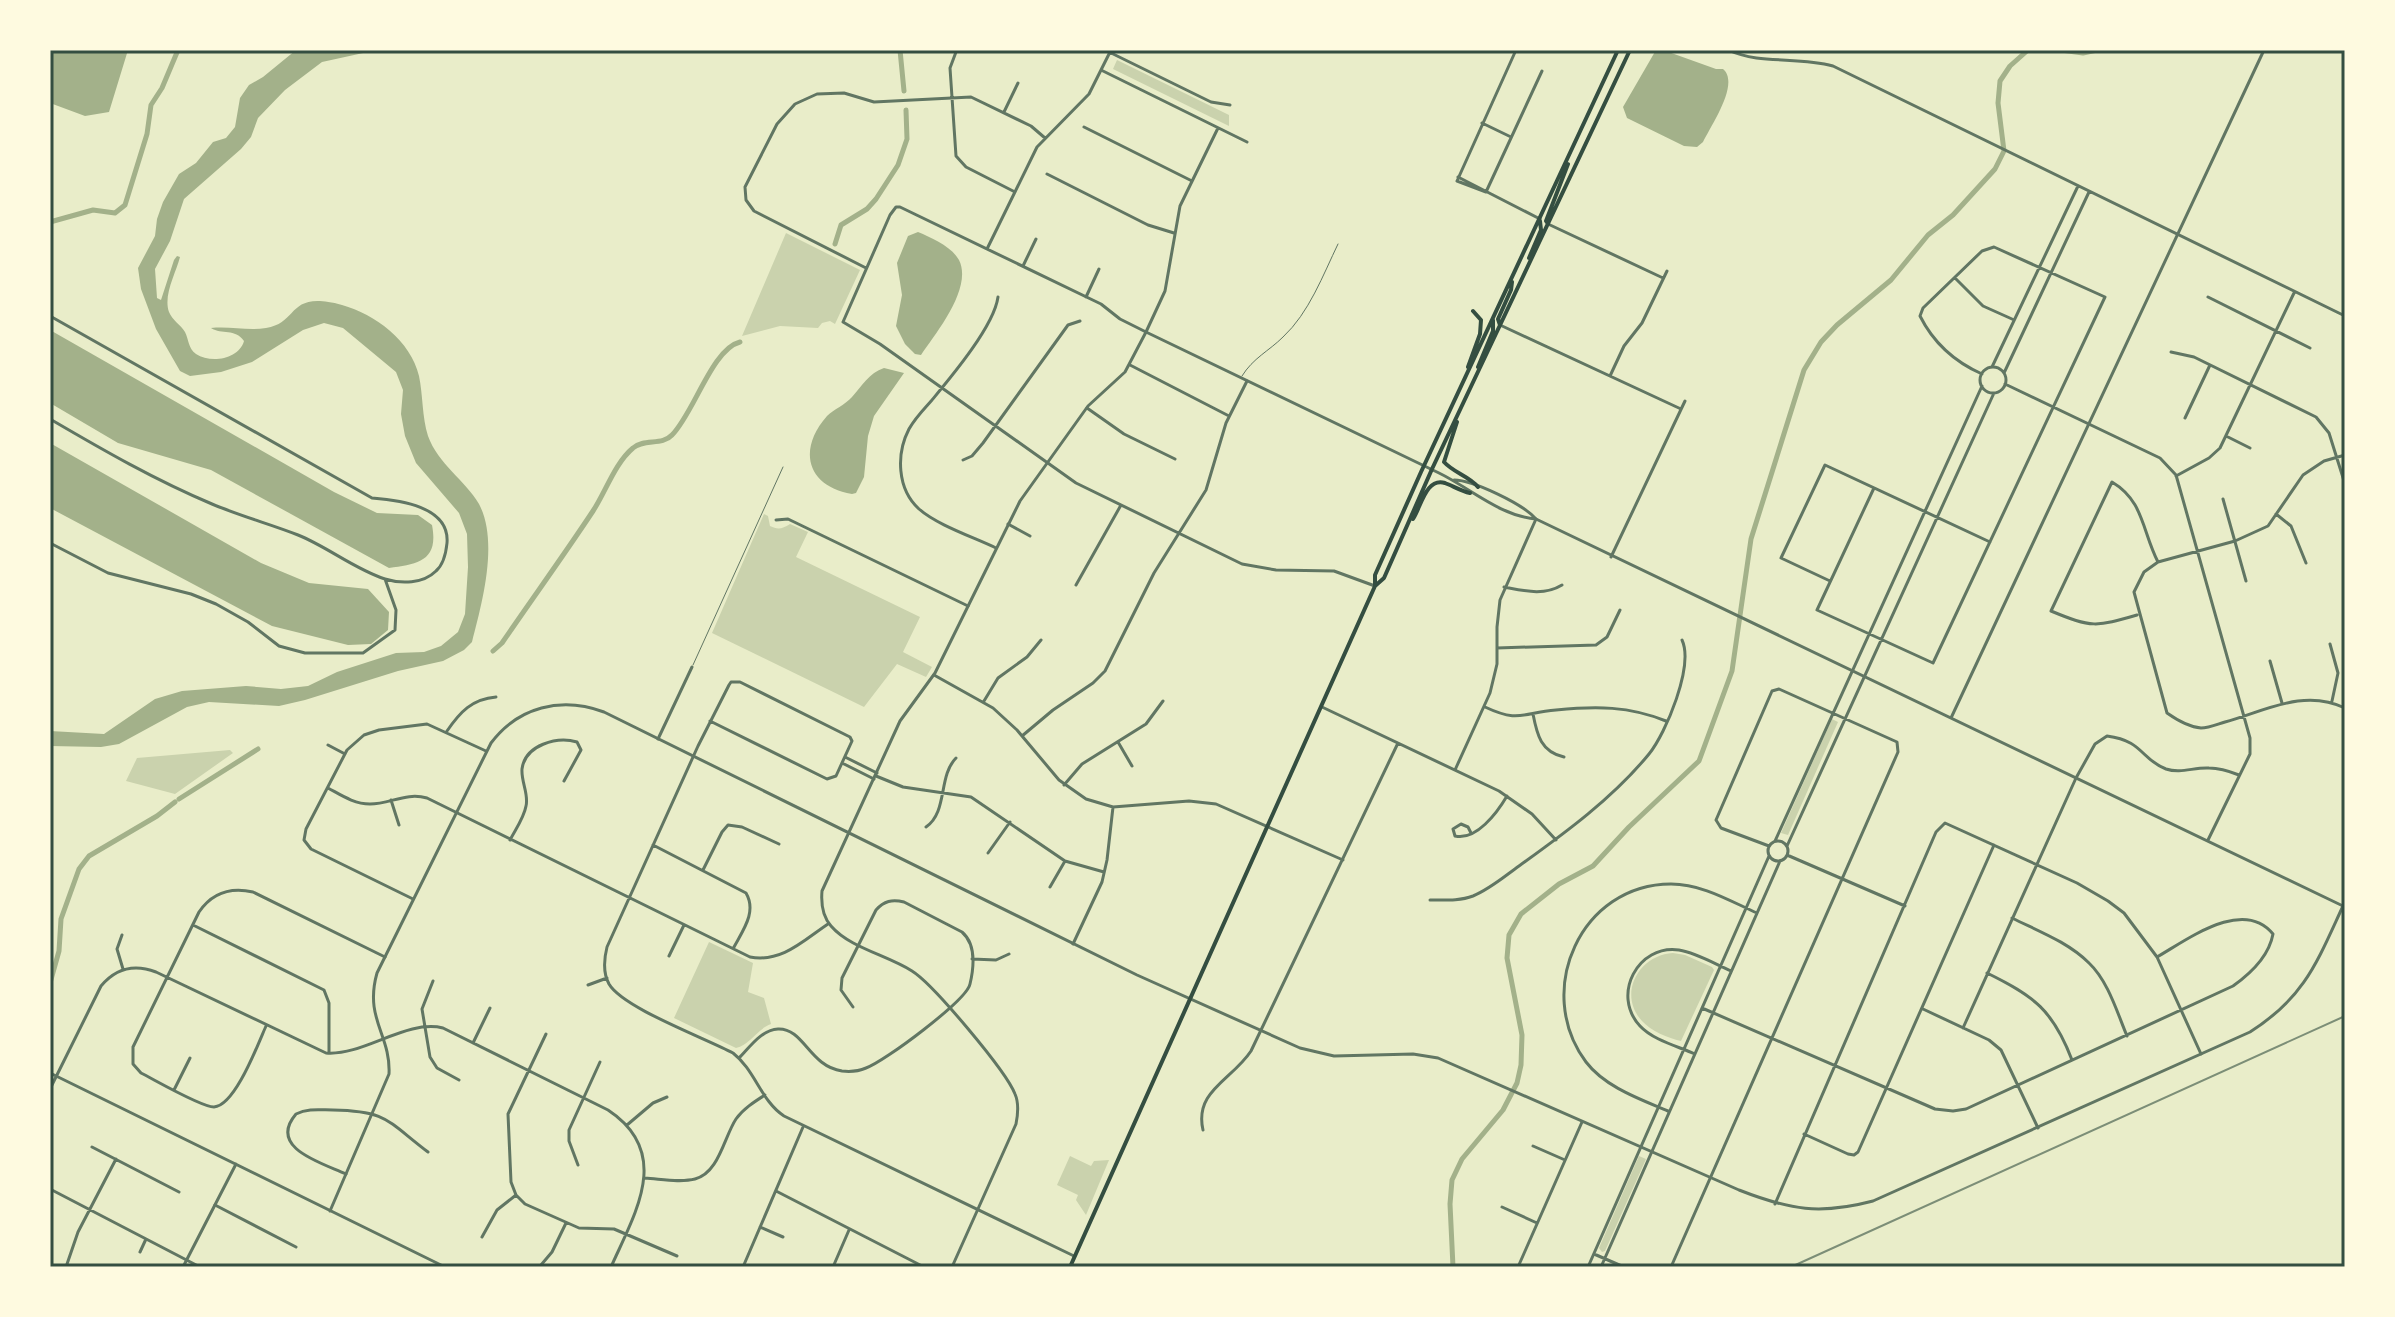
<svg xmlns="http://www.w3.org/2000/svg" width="2395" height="1317" font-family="'Work Sans',sans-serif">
<rect width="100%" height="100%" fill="#e9edc9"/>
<path fill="#cad2ad" d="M1117 60 1229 115V126L1113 69Z
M786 233 860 270 835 324 830 321 822 323 818 328 780 326 742 336Z
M764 514 768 516 770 526C778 530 782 529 790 524L808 532 796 557 920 617 903 652 932 667 926 677 897 664 864 707 712 633Z
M1832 719 1838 722 1788 835 1781 833Z
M230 750 233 753 175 794 126 781 137 758Z
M709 942 753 963 748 992 764 998 771 1024C757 1029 750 1045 736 1048L674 1018Z
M1673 953 1685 955 1712 967 1714 970 1681 1041C1668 1038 1651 1031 1642 1021 1617 994 1639 955 1673 953Z
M1070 1156 1091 1166 1094 1161 1109 1160 1086 1215 1076 1200 1078 1195 1057 1185Z
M1639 1156 1646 1159 1605 1251 1602 1252 1599 1248Z"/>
<path fill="#a3b18a" d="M50 50H128L109 112 85 116 50 103Z
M296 50H377L322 62 285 90 258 118 251 137 241 149 184 199 170 241 155 269 157 298 161 300 174 260 177 256 180 257C176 273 163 295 169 312 172 320 181 325 185 332 189 340 188 348 196 354 211 364 239 359 244 341 235 328 222 335 211 328 230 326 248 331 266 328 300 323 286 290 342 305 375 314 411 341 419 376 423 395 422 417 428 436 438 464 465 480 479 504 499 542 482 603 472 642L464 650 443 661 398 671 305 700 279 706 209 702 187 707 119 744 101 747 50 746V731L104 734 155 699 182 691 246 686 281 689 308 686 337 672 396 653 424 652 441 646 458 632 465 614 468 567 467 534 459 513 416 463 405 436 401 414 403 390 396 372 343 328 324 323 303 330 252 362 221 372 190 376 180 371 156 329 141 289 138 268 155 236 157 219 163 202 179 174 196 163 213 142 226 138 235 127 240 98 249 85 263 77Z
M1656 50H1663L1716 69H1723C1740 83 1712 124 1703 142L1697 147 1684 146 1627 118 1623 107Z
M918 232C932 238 951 246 959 260 973 288 936 333 921 355L915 354 905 344 896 326 902 295 897 263 908 236Z
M50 330 334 492 377 513 418 515 432 525C439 561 418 564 389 568L211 470 118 443 50 403Z
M884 368 904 373 874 416 868 436 864 477 856 493 852 494C807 486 797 450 827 416 834 409 845 405 852 397 862 386 869 373 884 368Z
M50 443 261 563 309 583 368 589 389 612 388 630 371 644 348 645 272 626 50 508Z"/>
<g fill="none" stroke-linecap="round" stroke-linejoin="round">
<path stroke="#a3b18a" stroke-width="5" d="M900 50 904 91
M2061 50 2083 53 2097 50
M50 222 93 210 115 213 125 205 147 134 151 105 162 88 178 50
M835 244 841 225 867 209 876 199 898 165 907 139 906 110
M493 651 502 643C532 599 564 555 593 511 606 491 615 463 633 448 644 438 662 446 672 435 694 413 712 349 740 342
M179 799 258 749
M50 983 59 951 61 919 79 869 89 856 157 816 175 802
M1453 1267 1450 1204 1452 1180 1462 1159 1503 1110 1517 1083 1521 1065 1522 1035 1507 958 1509 935 1521 914 1559 884 1593 866 1629 827 1699 761 1732 671 1751 539 1804 370 1821 342 1837 325 1891 280 1928 235 1953 215 1995 169 2004 151 1998 103 2000 81 2010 66 2028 50"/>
<path stroke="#617663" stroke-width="1" d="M1242 376C1253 358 1269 351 1283 337 1309 313 1323 275 1338 244
M693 665 783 467"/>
<path stroke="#617663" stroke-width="3" d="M1105 50 1211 102 1230 105
M1728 50C1761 65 1798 56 1833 66L2345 316
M956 52 950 68 956 156 966 167 1015 192
M1101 70 1247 142
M1004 112 1018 83
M1482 123 1511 137
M1084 127 1192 181
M1218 128 1180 206 1165 291 1146 332 1120 319 1101 304 900 207H896L890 215 843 322 880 344 1076 483 1242 564 1276 570 1334 571 1375 586
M1047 174 1148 225 1174 233
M1458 177 1540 219
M1486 192 1457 181 1516 50
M1486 192 1542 71
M1548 224 1663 278
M987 249 1037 147 1089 94 1110 52
M1023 266 1036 239
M866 268 754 211 746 200 745 187 777 124 795 104 817 94 844 93 874 102 971 97 1031 126 1045 138
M1955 278 1983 306 2012 319
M1086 297 1099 269
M2208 297 2310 348
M50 316 372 498C398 500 450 506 447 543 446 553 444 564 436 571 423 584 401 584 385 579 354 569 328 547 298 535 270 524 240 516 212 504 155 480 103 450 50 419
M1500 325 1681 409
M2171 352 2194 357 2316 417 2329 433 2345 484
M1130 365 1229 416
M1992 367 2078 186
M1980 380a13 13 0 1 1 26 0a13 13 0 1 1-26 0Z
M2004 373 2089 192
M1610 376 1624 346 1642 323 1667 271
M2005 384 2160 458 2176 475 2250 738V754L2208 840
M1087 408 1124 434 1175 459
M2185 418 2210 365
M2226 436 2250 448
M2345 455 2324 461 2303 475 2268 526 2235 541 2158 562 2144 572 2134 592 2167 713C2177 720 2188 727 2201 728 2209 728 2218 724 2225 722 2265 711 2304 688 2345 708
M963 460 972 456 983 443 1068 325 1080 321
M2176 476 2209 458 2220 448 2294 293
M1874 488 1817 610 1933 663 2105 297 1994 247 1982 251 1923 308 1920 316C1933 342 1955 362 1982 374
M2223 499 2246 581
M2276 514 2291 526 2306 563
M776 520 788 519 968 606
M1008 524 1030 536
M50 543 108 573 191 594 216 604 248 622 279 646 305 653H363L395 630 396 610 385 579
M996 548C973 537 937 525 919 509 897 489 896 454 909 429 915 418 924 409 932 400 952 376 994 326 998 297
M1611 557 1685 401
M1830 581 1781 558 1825 465 1990 542
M1076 585 1121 505
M1504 587C1525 591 1544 596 1562 585
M2137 615C2096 627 2092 628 2051 611L2112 482C2144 501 2142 531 2158 562
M2330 644 2338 673 2332 701
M1497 648 1596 645 1607 637 1620 610
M2270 661 2282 703
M934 675 993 708 1017 730 1059 780 1086 799 1113 807 1189 801 1216 804 1343 860
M984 701 998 678 1027 657 1041 640
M1322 707 1499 791 1532 814 1556 840
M1485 707C1519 723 1522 713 1556 710 1596 706 1629 706 1666 721
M1533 714C1537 735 1541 752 1564 757
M710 721 827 779 836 776 852 741 850 737 740 682H731L729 685 698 746 607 947C604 959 603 973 609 984 623 1008 705 1038 733 1053 755 1070 761 1101 784 1116L1074 1256
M447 731C460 712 472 699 496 697
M1022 736 1053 710 1093 683 1105 671 1154 573 1206 490 1226 423 1247 381
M658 739 692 667
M1118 742 1132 766
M328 745 345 754
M845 757 877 773
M842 763 874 779
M1455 770 1490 693 1497 664V627L1500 600 1536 519
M876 776 903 787 971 797 1065 861 1104 872
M1064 785 1082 764 1146 724 1163 701
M328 788C341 795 354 804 370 804 390 804 406 792 427 798L750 957C782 963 804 940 828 924
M391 800 399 825
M926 827C948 812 938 776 956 758
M1471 833 1468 827 1461 824 1453 829 1455 836C1476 841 1497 813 1507 796
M510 840C515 830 524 818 526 806 529 794 521 782 522 769 525 745 557 736 577 742L581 750 564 781
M1768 851a10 10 0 1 1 20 0a10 10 0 1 1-20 0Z
M1775 841 1982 386
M653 845 746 893C757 912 743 930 734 947
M1787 846 1994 393
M988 853 1010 822
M1787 855 1905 906
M703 870 722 832 728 825 742 827 779 844
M1050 887 1065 861
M413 899 311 849 304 840 306 829 347 750 364 735 379 730 427 724 486 751
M1430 900C1445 900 1460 901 1473 896 1490 889 1505 876 1519 866 1565 833 1613 798 1649 754 1666 733 1694 666 1682 640
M2012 918C2038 931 2068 942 2089 963 2108 981 2117 1012 2127 1036
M193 925 324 990 329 1003V1053
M122 935 117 949 123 969
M1073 944 1102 882 1107 860 1113 807
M669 956 684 925
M972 959 996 960 1009 954
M1987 973C2034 996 2053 1010 2072 1060
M433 981 422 1009 430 1057 437 1068 459 1080
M588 985 607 978
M1702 1008 1935 1109 1953 1111 1966 1109 2233 986C2250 974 2269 956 2273 934 2243 897 2187 940 2157 957
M1923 1009 1989 1040 2001 1050 2038 1128
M266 1026C258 1044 235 1106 214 1107 201 1107 155 1080 141 1073L133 1064V1047L199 912C212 893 231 887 253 892L385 957
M1963 1028 2076 778 2095 744 2107 736C2144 741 2140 759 2166 769 2181 774 2194 767 2209 768 2220 768 2229 771 2239 775
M546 1034 508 1114 511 1182 516 1195 525 1204 579 1228 614 1229 677 1256
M473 1043 490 1008
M1695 1054C1677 1046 1653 1040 1640 1026 1611 995 1638 944 1679 950 1697 953 1715 964 1731 971
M739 1058C750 1047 761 1030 778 1029 804 1028 809 1066 842 1071 850 1072 859 1071 866 1068 884 1062 967 1000 970 984 974 967 976 944 962 932L904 902C892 899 884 901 876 910L842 978 841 990 853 1007
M50 1089 101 986C116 968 135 964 156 972L326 1053C364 1056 406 1019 443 1028L608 1110C673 1153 635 1213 611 1267
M174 1090 190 1058
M1668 1111C1640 1099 1605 1087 1586 1062 1533 991 1581 884 1671 884 1702 884 1730 901 1757 913
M627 1125 653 1103 667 1097
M1203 1130C1194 1091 1232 1080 1251 1051L1398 743
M1804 1134 1848 1154 1854 1155 1858 1152 1994 845
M1533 1146 1565 1160
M92 1147 179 1192
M578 1165 569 1141V1130L600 1062
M346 1174C322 1163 267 1148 296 1114 308 1108 320 1110 333 1110 388 1111 387 1121 428 1152
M645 1178C661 1179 680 1183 695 1179 719 1173 724 1137 736 1119 743 1109 754 1102 765 1095
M50 1189 200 1267
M776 1191 924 1267
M1775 1204 1936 832 1945 823 2077 883 2108 901 2124 913 2157 957 2201 1054
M215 1205 296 1247
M1502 1207 1537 1223
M760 1227 783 1237
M482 1237 497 1210 516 1195
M140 1252 146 1239
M1594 1254 1624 1267
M541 1265 552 1252 566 1223
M66 1267 78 1232 116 1159
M743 1267 803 1127
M833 1267 849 1230
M1518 1267 1582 1122
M1588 1267 1769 856
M1601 1267 1780 861
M1671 1267 1898 752 1897 742 1779 689 1772 691 1716 820 1721 828 1769 846"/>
<path stroke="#617663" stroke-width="3" d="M1454 480C1473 480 1523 504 1536 519
M1951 718 2264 50
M50 1073 445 1267
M330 1211 389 1074C391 1035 364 1019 377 973L491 743C518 707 561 696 604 712L1137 975 1300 1048 1334 1056 1413 1054 1438 1058 1739 1190C1790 1210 1820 1215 1873 1201L2250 1032C2305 997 2317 962 2343 906
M183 1267 236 1164
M952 1267 1016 1124C1018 1114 1019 1103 1015 1094 1006 1071 933 984 912 971 887 955 850 948 831 926 822 916 821 903 822 891L900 721 935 673 1020 501 1088 406 1125 372 1146 332 1439 473C1470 488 1500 516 1536 519L2343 906"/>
<path stroke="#344e41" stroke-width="4" d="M1548 224 1546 221 1568 164
M1529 258 1541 230 1540 221
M1500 325 1498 319 1511 290 1512 282
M1468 367 1480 334 1481 320 1473 311
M1478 367 1493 331V320
M1457 422 1444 462C1454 473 1469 476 1478 487
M1413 519C1421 507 1426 477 1445 483 1453 486 1461 491 1470 493
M1375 586 1384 578 1432 469 1630 50
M1070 1267 1375 586V575L1421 472 1618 50"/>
<path stroke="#7c8e77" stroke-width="2" d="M1791 1267 2345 1016"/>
</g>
<rect width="2395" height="1317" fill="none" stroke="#fefae0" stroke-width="104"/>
<rect x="52" y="52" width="2291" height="1213" fill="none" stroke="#344e41" stroke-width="3"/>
</svg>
